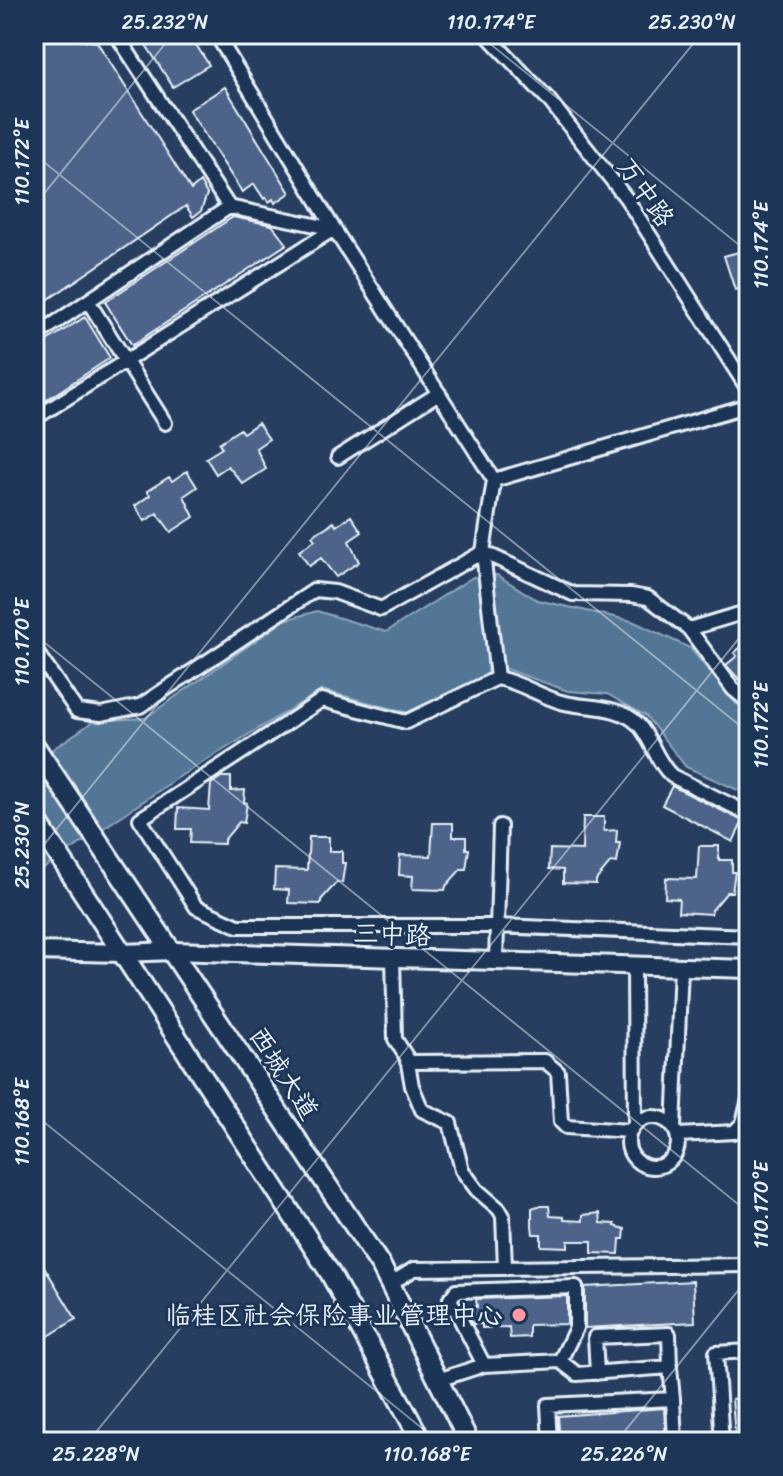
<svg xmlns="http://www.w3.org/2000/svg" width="783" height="1476" font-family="Sriracha,'LXGW WenKai TC',sans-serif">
<rect width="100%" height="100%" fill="#273e61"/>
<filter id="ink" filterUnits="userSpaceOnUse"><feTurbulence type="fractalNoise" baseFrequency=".0125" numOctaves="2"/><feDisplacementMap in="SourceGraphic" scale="16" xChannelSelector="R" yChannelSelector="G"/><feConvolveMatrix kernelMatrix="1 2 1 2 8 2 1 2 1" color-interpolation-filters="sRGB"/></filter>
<g filter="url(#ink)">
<path fill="#537596" stroke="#8fa7bd" stroke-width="2" d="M497 575 537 600 632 621 690 648 736 704 749 709V795L686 767 646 716 607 694 568 691 506 669 409 713 322 690 182 775 34 875V762L94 721 145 718 285 620 317 611 386 632 473 577Z"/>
<path fill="#4d648a" stroke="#e8f1f8" stroke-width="2" d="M51 34H76L79 40 97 42 191 190 200 182 207 194 201 211 193 217 186 206 34 309V45Z
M139 34H189L209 65 173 87Z
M225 87 290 193 275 203 273 199 269 202 266 197 264 199 254 184 242 192 189 110Z
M233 217 272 225 287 244 132 345 105 302Z
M749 249V286L735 290 724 256Z
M85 317 110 358 34 408V349Z
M258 423 269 439 256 448 266 469 243 484 228 466 216 474 206 458 222 448 219 443 240 429 243 433Z
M187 471 197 487 184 496 194 517 171 532 157 513 145 521 135 506 150 495 147 491 169 477 172 481Z
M351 516 362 532 349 541 359 562 336 577 321 558 309 566 299 551 315 540 312 536 334 522 336 526Z
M749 640V690L726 665 737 656 734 653Z
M221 777H231V791L245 790 244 802 247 803 244 823 239 822 224 840V844L190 843 191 829H177L178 808 209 810 211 784Z
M672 786 743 821 733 842 662 805Z
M583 817H604V831L617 830 616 843H620L617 863 611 862 596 880V884L563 883V870L549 869 550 849 582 850Z
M433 823H453V837H466V849H469L466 869H461L446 886 445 890 412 889 413 876 399 875 400 855 431 856Z
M309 837H329V851H342V863H345L342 883 337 882 321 900V904L288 903 289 890 274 889 275 869 307 870Z
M699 846H719V860H732V872H735L732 892H727L712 910 711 914 678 912 679 899 665 898 666 878 697 879Z
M538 1206H549L550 1216 564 1217V1220L583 1221V1215L600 1213 601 1223 615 1224V1226L625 1229 624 1239H620L619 1254 592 1253V1241H568V1247L541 1246V1234H533L532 1226V1208Z
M34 1250 76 1319 34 1345Z
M693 1281 695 1322 585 1328V1287Z
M567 1296V1324L529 1325V1337L510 1338 509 1327 482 1328V1324H473L469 1317V1307H477L476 1299Z
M749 1397V1435L735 1436 732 1399Z
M664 1408 666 1442H560L558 1416Z"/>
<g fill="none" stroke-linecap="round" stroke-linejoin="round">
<defs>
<path id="minor" d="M116 34 229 207
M216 34 334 229 494 480 749 405
M486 34 548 99 626 198 749 391
M88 301 165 423
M34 337 229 207 334 229
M34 419 334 229
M338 457 439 393
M483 552 573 594 631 595 648 598 689 629 749 611
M483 552 497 678
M689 629 733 689 749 702
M34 649 77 711 101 714 140 706 315 590 335 592 381 609 483 552 494 480
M749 814 672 776C656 762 652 739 638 724 618 704 586 709 561 702 539 696 520 682 497 678L406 722 322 700 140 819 196 907 238 926H496L749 936
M393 958 395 1039 407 1058 412 1086 422 1110 450 1123 462 1170 477 1190 499 1209 503 1216 505 1268
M496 961 500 826
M634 967 635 1124
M407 1062 545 1061 558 1072 561 1122 566 1127 630 1131
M628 1142a25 25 0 1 1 50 0a25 25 0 1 1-50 0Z
M674 1128 681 967
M679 1135 734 1132 743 1123 749 1099
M390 1284 414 1269 749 1265
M484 1365 450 1299 456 1291 576 1287V1328L560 1361
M670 1367 673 1399
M438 1380 484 1365 560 1361 577 1374 670 1367 669 1334 595 1337 597 1373
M550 1442 548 1405 673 1399 675 1442
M722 1442 716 1353 749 1351"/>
<path id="major" d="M34 951 123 953 173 951 749 969"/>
<path id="highway" d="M34 745 381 1266 469 1442
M34 817 330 1273 422 1442"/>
</defs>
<use href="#minor" stroke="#e8f1f8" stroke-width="18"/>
<use href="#major" stroke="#e8f1f8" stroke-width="22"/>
<use href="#highway" stroke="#e8f1f8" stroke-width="24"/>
<use href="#minor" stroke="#1d3557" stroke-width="12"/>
<use href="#major" stroke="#1d3557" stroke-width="16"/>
<use href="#highway" stroke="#1d3557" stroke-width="18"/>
</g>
</g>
<path fill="none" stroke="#e8f1f8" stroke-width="2" stroke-opacity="0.45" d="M478 34 749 253M34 154 749 733M34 206 173 34M34 634 749 1213M34 857 701 34M34 1114 439 1442M88 1442 749 626M616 1442 749 1277"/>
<circle fill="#ff9aa2" stroke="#1d3557" stroke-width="3" cx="519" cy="1315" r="8"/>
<g text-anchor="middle" stroke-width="6" stroke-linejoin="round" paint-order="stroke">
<g font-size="26" fill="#e8f1f8" stroke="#1d3557">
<text transform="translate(646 192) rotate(55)" y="9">万中路</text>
<text transform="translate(392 934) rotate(2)" y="9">三中路</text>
<text transform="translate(284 1073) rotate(57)" y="9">西城大道</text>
</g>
<g font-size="26" fill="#e8f1f8" stroke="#1d3557" text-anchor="end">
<text x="503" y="1324">临桂区社会保险事业管理中心</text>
</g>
</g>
<rect width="783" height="1476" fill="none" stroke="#1d3557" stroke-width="88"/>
<rect x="44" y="44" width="695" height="1388" fill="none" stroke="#e8f1f8" stroke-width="3"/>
<g font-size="20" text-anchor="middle" fill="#e8f1f8">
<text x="165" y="29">25.232°N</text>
<text x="491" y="29">110.174°E</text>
<text x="692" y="29">25.230°N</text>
<text transform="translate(22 162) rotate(-90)" y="7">110.172°E</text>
<text transform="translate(761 245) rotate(-90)" y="7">110.174°E</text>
<text transform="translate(22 642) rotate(-90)" y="7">110.170°E</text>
<text transform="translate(761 725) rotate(-90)" y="7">110.172°E</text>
<text transform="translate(22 845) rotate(-90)" y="7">25.230°N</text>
<text transform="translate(22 1122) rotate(-90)" y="7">110.168°E</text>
<text transform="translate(761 1205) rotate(-90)" y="7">110.170°E</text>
<text x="96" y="1461">25.228°N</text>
<text x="427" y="1461">110.168°E</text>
<text x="624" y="1461">25.226°N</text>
</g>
</svg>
